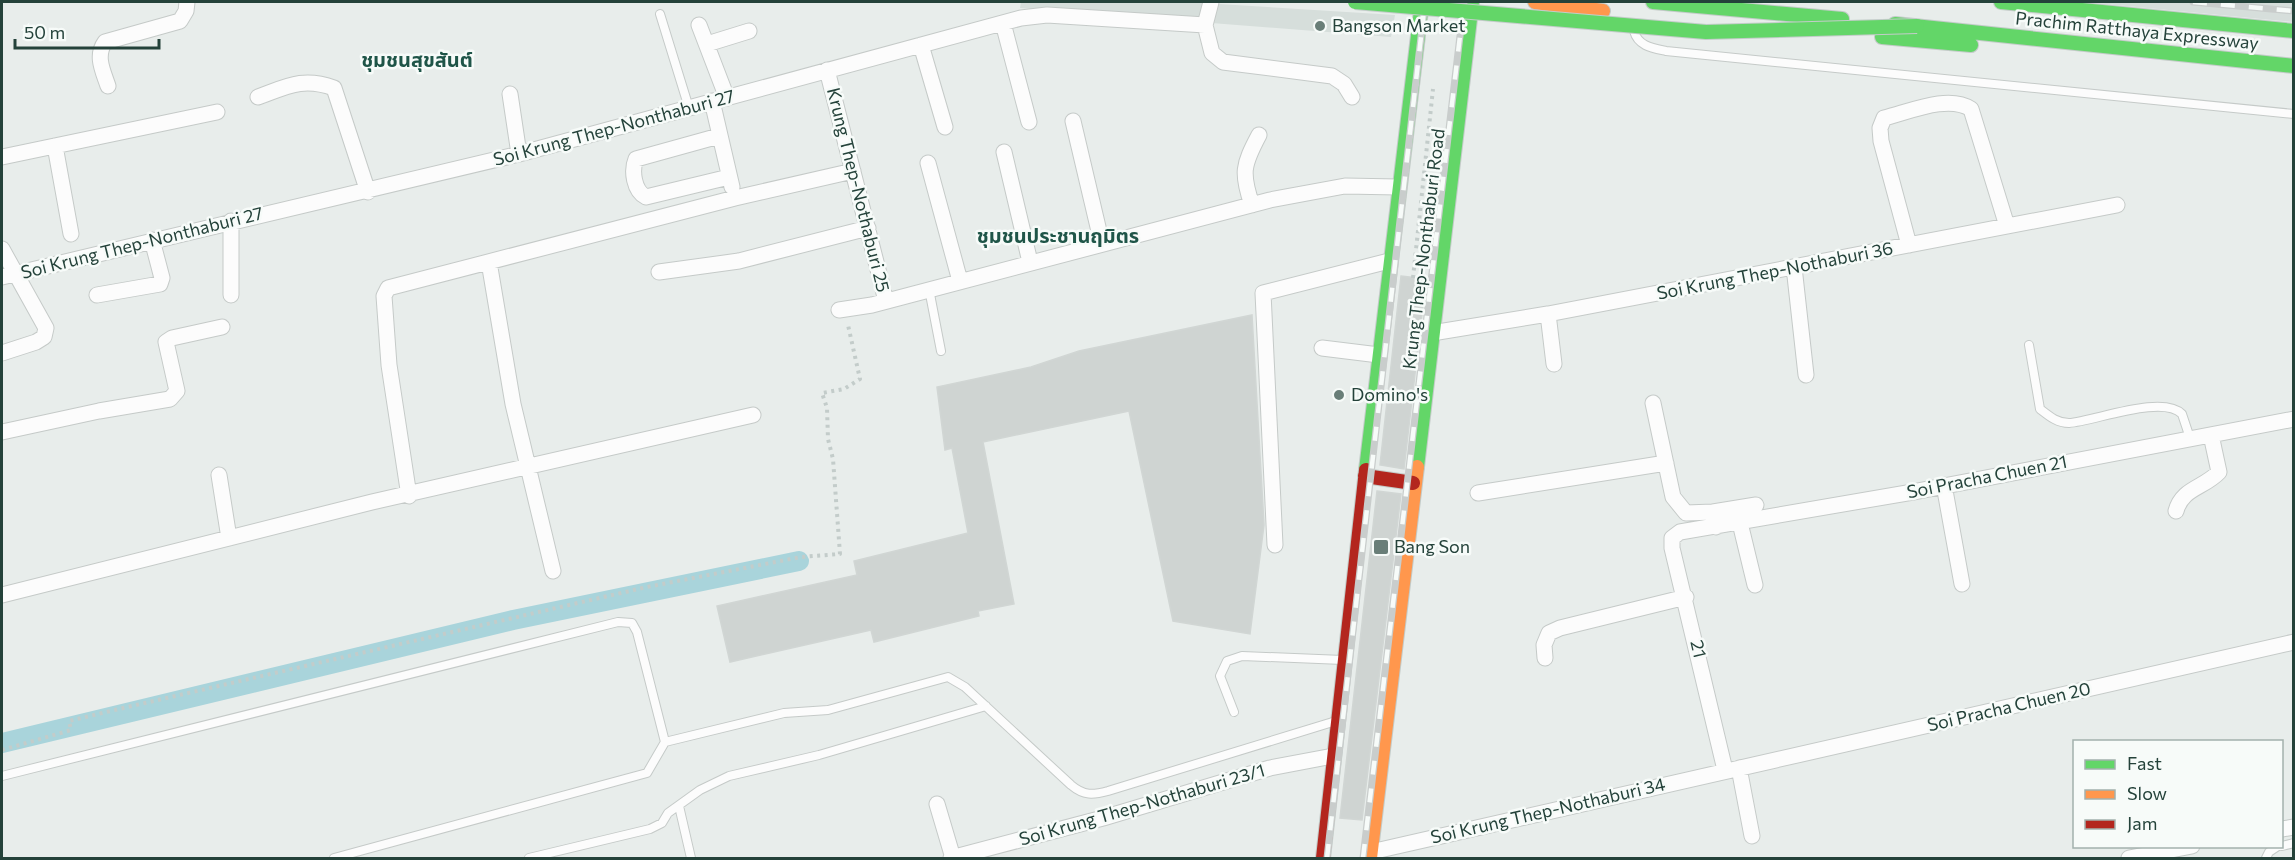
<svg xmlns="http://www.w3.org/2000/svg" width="2295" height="860" font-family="Commissioner,'Noto Sans Thai',sans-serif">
<rect width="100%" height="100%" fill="#e8edeb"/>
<path fill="#d6dedb" d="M1021 2H1186L1395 15 1391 37 1020 8Z
M2085 2H2293V22Z"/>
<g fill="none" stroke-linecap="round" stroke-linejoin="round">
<path stroke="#a9d4db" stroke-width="20" d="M2 743 513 620 799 561"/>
</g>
<path fill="#cfd4d2" stroke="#d1d6d4" stroke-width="1.5" d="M1401 276 1426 279 1404 469 1380 465Z
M1252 315 1264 525 1250 634 1173 621 1129 411 983 442 1014 604 978 611 979 616 874 642 871 630 730 662 717 606 857 575 854 561 968 533 952 448 945 450 937 387 1031 367 1079 351Z
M1377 491 1401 494 1362 820 1340 818Z"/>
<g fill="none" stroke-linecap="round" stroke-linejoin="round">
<defs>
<path id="lane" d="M660 14 689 108
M1634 31C1638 46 1652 48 1666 51L2294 114
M929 289 941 351
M2029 345 2040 409C2049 416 2057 423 2069 423 2095 421 2163 394 2182 414L2190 438
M1234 712 1220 676 1227 661 1242 656 1343 660
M665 742 784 713 828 710 948 677 965 687 1071 785C1084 796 1093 795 1108 791L1336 721
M2 776 618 622 632 623 637 632 665 742 647 773 334 858
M679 806 691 858
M2282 846 2294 843
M529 858 650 829 662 823 668 813 700 790 729 776 819 755 986 706
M2266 858 2269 852 2278 846"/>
<path id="street" d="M1003 23 1029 122
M699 25 727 98
M1205 25 1212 53 1223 62 1332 76 1344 84 1352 97
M707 44 749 31
M921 45 945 127
M827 70 886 301
M108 86C103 71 95 56 105 42L180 21 186 11 187 2
M510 94 519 154
M258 97C288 86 303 77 334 88L368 192
M712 101 732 187
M1073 121 1102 244
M719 136 636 159C631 171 634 191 646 197L729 177
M55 146 71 234
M1004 152 1030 262
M2 157 217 112
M928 163 960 281
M1252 205C1241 173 1243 165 1259 135
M231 221V295
M1909 245 1881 141 1880 128 1884 118C1909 112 1948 94 1971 109L2007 226
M2 249 46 328 44 337 36 342 2 353
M489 262 513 404 553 571
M1794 267 1806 375
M659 272 739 261 868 228
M2 277 519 154 1021 18 1047 15 1205 25 1211 2
M97 295 160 284 162 278 152 240
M839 310 872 305 1270 200 1345 186 1398 187
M1548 314 1554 364
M1432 333 1548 314 2117 205
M1322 348 1379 355
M1653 403 1673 497 1686 513 1713 512 1716 527
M2 432 99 411 170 399 177 391 166 342 172 338 222 327
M219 475 229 538
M1944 485 1962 584
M1478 493 1666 463
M409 496 389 365 384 296 388 288 735 198 853 171
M2176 511C2182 488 2204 488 2219 472L2211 435
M1713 512 1756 505
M1740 523 1755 585
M1275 545 1263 293 1389 261
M2 595 372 502 753 415
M1545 658 1544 645 1549 633 1560 628 1686 597
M1739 768 1752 836
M1725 770 1672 548V538L1680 532 1913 492 2294 419
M937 804 953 858
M2282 829 2294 827
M1371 852 2294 642
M951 858 1103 818 1270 768 1333 756
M2129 858 2192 846"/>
<path id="fast" d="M1653 2 1842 19
M2001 2 2294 31
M1895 24 2294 66
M1882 37 1971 45
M1417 467 1472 2
M1366 470 1422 2"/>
<path id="slow" d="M1535 2 1603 11
M1370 858 1417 467"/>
<path id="jam" d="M1365 476 1413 483
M1323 858 1366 470"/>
</defs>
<use href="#lane" stroke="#c5cac8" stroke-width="10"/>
<use href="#street" stroke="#c5cac8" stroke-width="17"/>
<use href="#fast" stroke="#c3cbc8" stroke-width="16"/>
<use href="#slow" stroke="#c3cbc8" stroke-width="16"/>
<use href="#jam" stroke="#c3cbc8" stroke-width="16"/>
<path stroke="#c3ccca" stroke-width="4" stroke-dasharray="3 4.5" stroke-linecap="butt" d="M1413 278 1433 89
M2 750 71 730 69 721 119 709 647 587 801 557 840 554 833 459 828 439 827 408 822 393 844 389 860 379 848 325"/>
<use href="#lane" stroke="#fcfcfc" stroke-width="8"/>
<use href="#street" stroke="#fcfcfc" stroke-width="15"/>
<use href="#fast" stroke="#63d668" stroke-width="14"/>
<use href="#slow" stroke="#ff974d" stroke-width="14"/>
<use href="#jam" stroke="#b3261e" stroke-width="14"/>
<defs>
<path id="rail" d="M2193 2 2294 11
M1327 858 1425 2
M1363 858 1464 2"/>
</defs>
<use href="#rail" stroke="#c9cdcc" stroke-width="7"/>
<use href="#rail" stroke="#f7fbf9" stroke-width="4.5" stroke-dasharray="14" stroke-linecap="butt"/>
<defs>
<path id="fast-bridge" d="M1355 2 1706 32 1917 26"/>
</defs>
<use href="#fast-bridge" stroke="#c3ccc9" stroke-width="16" stroke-linecap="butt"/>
<use href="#fast-bridge" stroke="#63d668" stroke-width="14"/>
</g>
<g fill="#697e78" stroke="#f7fbf9" stroke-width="2">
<circle cx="1320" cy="26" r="6"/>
<circle cx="1339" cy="395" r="6"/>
<rect x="1373" y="539" width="16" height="16" rx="3"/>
</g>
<g text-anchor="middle" stroke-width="5" stroke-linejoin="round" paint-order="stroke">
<g font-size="18" fill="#24423a" stroke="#f7fbf9" text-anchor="start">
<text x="1332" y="32">Bangson Market</text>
<text x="1351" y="401">Domino's</text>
<text x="1394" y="553">Bang Son</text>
</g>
<g font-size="18" fill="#24423a" stroke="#f7fbf9">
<text transform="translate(2137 31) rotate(6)" y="6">Prachim Ratthaya Expressway</text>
<text transform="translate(614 128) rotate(-15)" y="6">Soi Krung Thep-Nonthaburi 27</text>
<text transform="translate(858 190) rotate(76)" y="6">Krung Thep-Nothaburi 25</text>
<text transform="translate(142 243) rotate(-14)" y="6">Soi Krung Thep-Nonthaburi 27</text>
<text transform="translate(1424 249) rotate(-83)" y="6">Krung Thep-Nonthaburi Road</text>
<text transform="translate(1775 271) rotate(-11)" y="6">Soi Krung Thep-Nothaburi 36</text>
<text transform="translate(1987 477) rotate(-11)" y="6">Soi Pracha Chuen 21</text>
<text transform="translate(1698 649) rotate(77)" y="6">21</text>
<text transform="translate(2009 707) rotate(-13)" y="6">Soi Pracha Chuen 20</text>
<text transform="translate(1142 805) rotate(-16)" y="6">Soi Krung Thep-Nothaburi 23/1</text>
<text transform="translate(1548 811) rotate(-13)" y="6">Soi Krung Thep-Nothaburi 34</text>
</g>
<g font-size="20" font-weight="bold" fill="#1f5548" stroke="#f7fbf9">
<text x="417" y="67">ชุมชนสุขสันต์</text>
<text x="1058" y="243">ชุมชนประชานฤมิตร</text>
</g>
</g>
<rect width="2295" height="860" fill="none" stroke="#24423a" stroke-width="6"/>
<rect x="2073" y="740" width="210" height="108" fill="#f7fbf9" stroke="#a3b1ad" stroke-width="1.5"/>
<rect x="2085" y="760" width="30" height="9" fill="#63d668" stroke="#a3b1ad" stroke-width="1.5"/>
<text x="2127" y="770" font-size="18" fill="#24423a">Fast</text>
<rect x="2085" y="790" width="30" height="9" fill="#ff974d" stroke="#a3b1ad" stroke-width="1.5"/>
<text x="2127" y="800" font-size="18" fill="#24423a">Slow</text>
<rect x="2085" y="820" width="30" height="9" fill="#b3261e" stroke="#a3b1ad" stroke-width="1.5"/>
<text x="2127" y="830" font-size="18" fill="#24423a">Jam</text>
<path d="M15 39v9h144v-9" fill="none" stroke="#24423a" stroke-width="3"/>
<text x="24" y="39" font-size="18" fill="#24423a" stroke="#f7fbf9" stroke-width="4.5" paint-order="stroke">50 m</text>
</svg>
